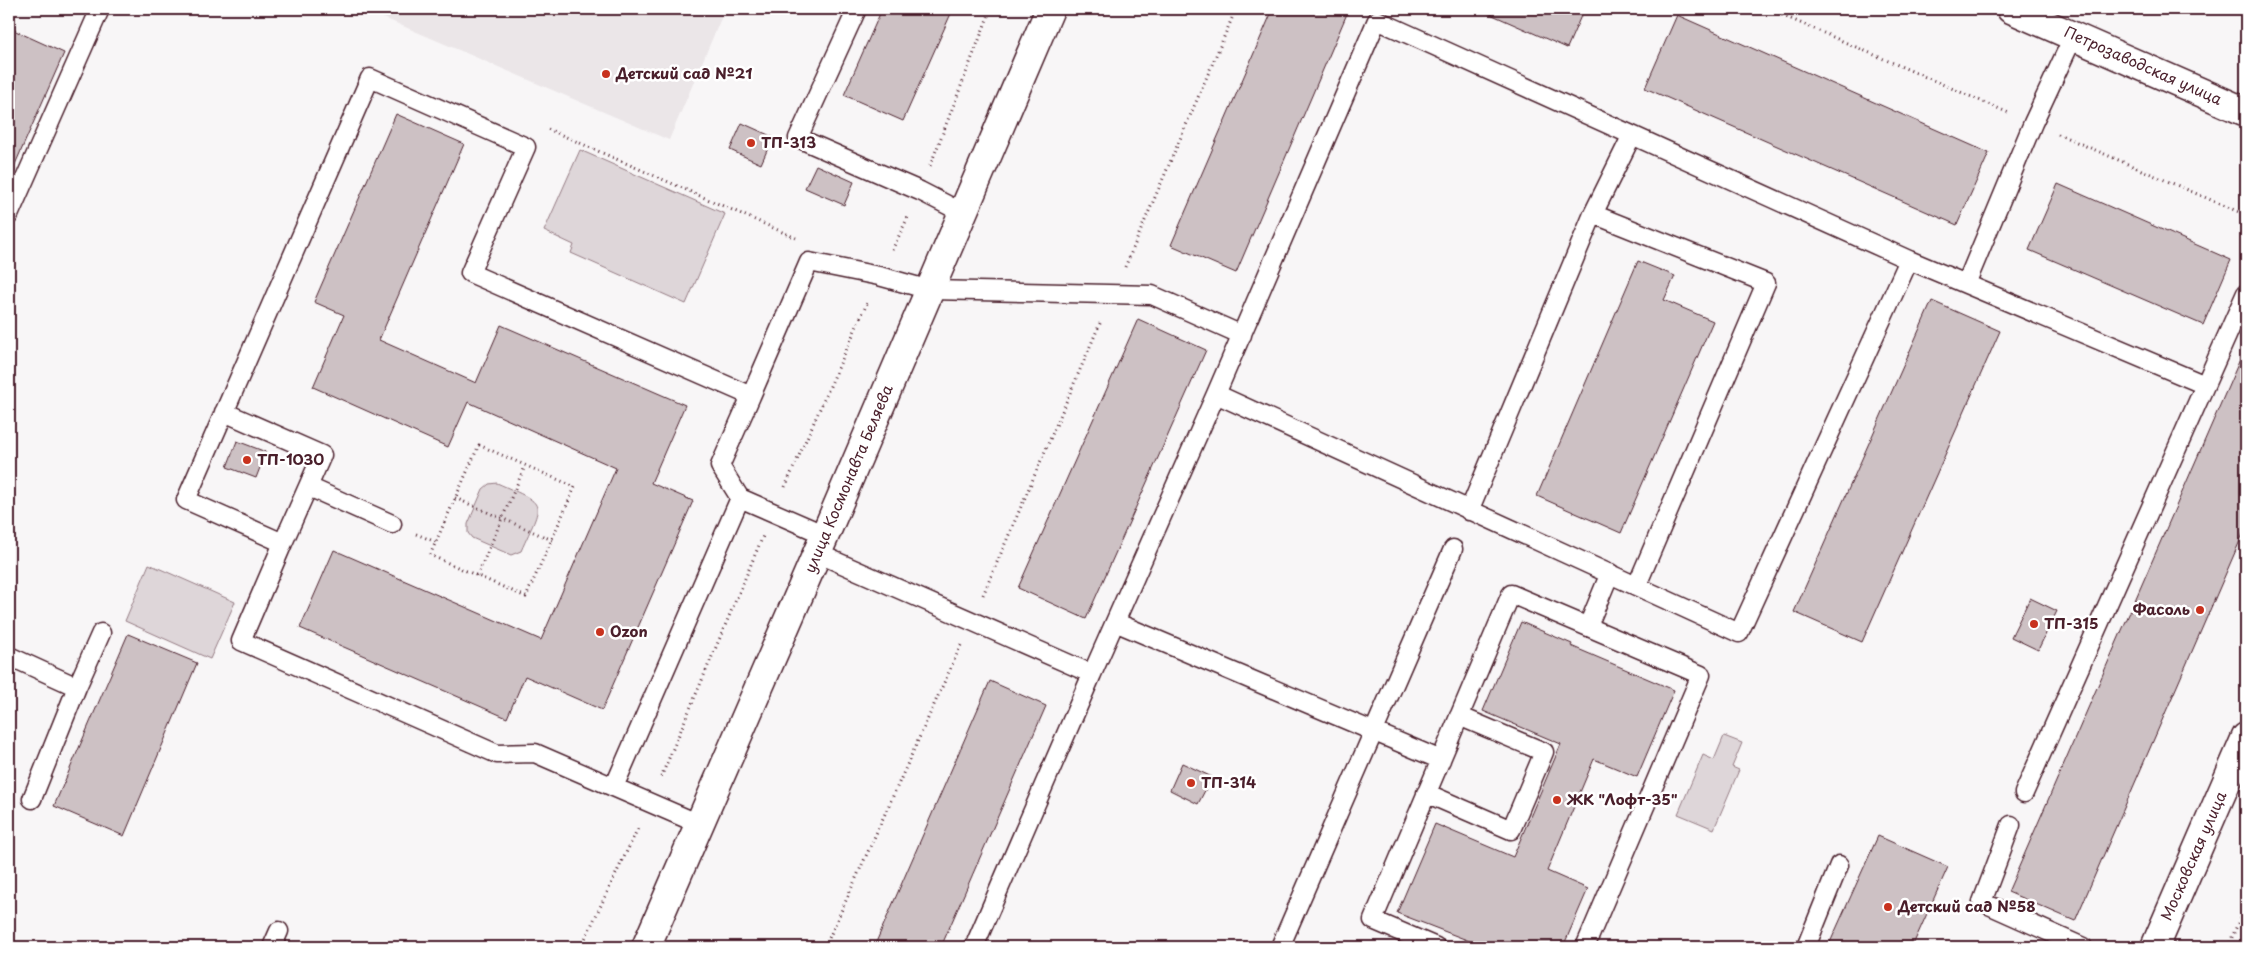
<svg xmlns="http://www.w3.org/2000/svg" width="2255" height="956" font-family="'Playpen Sans',sans-serif">
<rect width="100%" height="100%" fill="#f8f6f7"/>
<filter id="ink" filterUnits="userSpaceOnUse"><feTurbulence type="fractalNoise" baseFrequency=".02" numOctaves="2"/><feDisplacementMap in="SourceGraphic" scale="10" xChannelSelector="R" yChannelSelector="G"/><feConvolveMatrix kernelMatrix="1 2 1 2 8 2 1 2 1" color-interpolation-filters="sRGB"/></filter>
<g filter="url(#ink)">
<path fill="#ebe6e8" d="M363 9H725L669 140Z"/>
<path fill="#ded6d9" stroke="#947a82" d="M580 150 725 214 686 304 571 253 574 245 544 231Z
M497 483C549 506 543 501 521 551L511 555 472 538 468 533V524L483 489 489 484Z
M149 564 235 602 210 659 125 621Z
M1724 736 1742 743 1732 767 1739 770 1714 829 1678 814 1703 755 1714 760Z"/>
<path fill="#cdc1c4" stroke="#4a1f2b" d="M882 9H953L903 121 844 95Z
M1273 9H1349L1236 273 1171 245Z
M1479 9H1584L1567 48Z
M1677 15 1989 153 1957 225 1645 88Z
M9 28 64 53 9 178Z
M396 114 464 144 379 340 476 383 501 325 685 405 651 483 693 501 602 710 525 676 507 718 300 628 334 550 541 640 616 468 468 402 448 447 313 387 344 315 314 302Z
M742 123 773 137 761 164 730 150Z
M816 165 854 182 844 205 805 188Z
M2058 184 2231 260 2203 325 2029 250Z
M1638 261 1675 276 1664 300 1713 321 1621 533 1537 496Z
M1932 301 2000 331 1862 642 1794 612Z
M1138 319 1206 350 1086 619 1018 588Z
M2241 357 2246 360V527L2075 921 2008 892Z
M237 441 266 452 256 478 227 467Z
M2030 598 2057 611 2038 650 2011 637Z
M1521 622 1572 644 1571 646 1674 690 1637 777 1594 759 1547 871 1588 889 1563 947H1485L1397 913 1435 824 1513 857 1561 744 1483 711Z
M128 634 197 663 124 836 54 806Z
M990 681 1046 706 941 947H874Z
M1182 763 1212 777 1198 804 1170 790Z
M1878 836 1948 867 1912 947H1828Z"/>
<g fill="none" stroke-linecap="round" stroke-linejoin="round">
<defs>
<path id="lane" d="M857 9 798 138 920 191 963 213
M1593 214 1766 283 1637 585
M9 215 100 9
M1966 284 2205 385
M1216 394 1739 633 1909 260 1966 284 2033 123 2074 35
M751 396 720 466 740 498 825 535
M224 412 322 455 283 543
M309 487 392 524
M1469 511 1593 214 1632 135
M817 553 1092 674 1216 394 1377 20 1909 260
M1115 622 1441 760
M1588 626 1610 573
M9 656 77 687 101 633
M614 787 740 498
M1426 793 1511 830 1544 752 1459 716
M2024 793 2246 293
M32 799 77 687
M699 824 535 753 497 754 241 641 283 543 186 500 370 78 526 147 470 273 751 396 809 262 879 276 930 290 1152 295 1242 335
M2011 825 1982 902 2083 947
M272 947 279 931
M974 947 1092 674
M1280 947 1453 549
M1436 947 1373 920 1511 594 1701 675 1585 947
M1806 947 1839 865"/>
<path id="street" d="M2011 9 2246 112
M2155 947 2246 737"/>
<path id="secondary" d="M646 947 825 535 1050 9"/>
</defs>
<use href="#lane" stroke="#4a1f2b" stroke-width="21"/>
<use href="#street" stroke="#4a1f2b" stroke-width="31"/>
<use href="#secondary" stroke="#4a1f2b" stroke-width="31"/>
<path stroke="#4a1f2b" stroke-width="3" stroke-dasharray="1 4" stroke-linecap="butt" d="M1768 9 2009 113
M548 129 796 238
M2058 134 2246 215
M930 166 991 9
M892 250 909 215
M1125 267 1236 9
M479 445 575 487 526 597 430 555Z
M785 487 868 301
M455 498 552 540
M416 534 436 542
M477 576 525 466
M983 595 1101 321
M661 777 763 536
M581 947 638 828
M825 947 961 645
M2228 947 2246 904"/>
<use href="#lane" stroke="#fff" stroke-width="18"/>
<use href="#street" stroke="#fff" stroke-width="28"/>
<use href="#secondary" stroke="#fff" stroke-width="28"/>
</g>
</g>
<g fill="#c8321e" stroke="#fff" stroke-width="2">
<circle cx="606" cy="74" r="5"/>
<circle cx="751" cy="143" r="5"/>
<circle cx="247" cy="460" r="5"/>
<circle cx="2200" cy="610" r="5"/>
<circle cx="2034" cy="624" r="5"/>
<circle cx="600" cy="632" r="5"/>
<circle cx="1191" cy="783" r="5"/>
<circle cx="1557" cy="800" r="5"/>
<circle cx="1888" cy="907" r="5"/>
</g>
<g text-anchor="middle" stroke-width="5" stroke-linejoin="round" paint-order="stroke">
<g font-size="15" fill="#4a1f2b" stroke="#fff">
<text transform="translate(2143 66) rotate(24)" y="5">Петрозаводская улица</text>
<text transform="translate(849 479) rotate(-67)" y="5">улица Космонавта Беляева</text>
<text transform="translate(2194 856) rotate(-66)" y="5">Московская улица</text>
</g>
<g font-size="15" font-weight="bold" fill="#4a1f2b" stroke="#fff" text-anchor="start">
<text x="616" y="79">Детский сад №21</text>
<text x="761" y="148">ТП-313</text>
<text x="257" y="465">ТП-1030</text>
<text x="2190" y="615" text-anchor="end">Фасоль</text>
<text x="2044" y="629">ТП-315</text>
<text x="610" y="637">Ozon</text>
<text x="1201" y="788">ТП-314</text>
<text x="1567" y="805">ЖК "Лофт-35"</text>
<text x="1898" y="912">Детский сад №58</text>
</g>
</g>
<rect width="2255" height="956" fill="none" stroke="#fff" stroke-width="30"/>
<rect x="15" y="15" width="2225" height="926" fill="none" stroke="#4a1f2b" stroke-width="2" filter="url(#ink)"/>
</svg>
